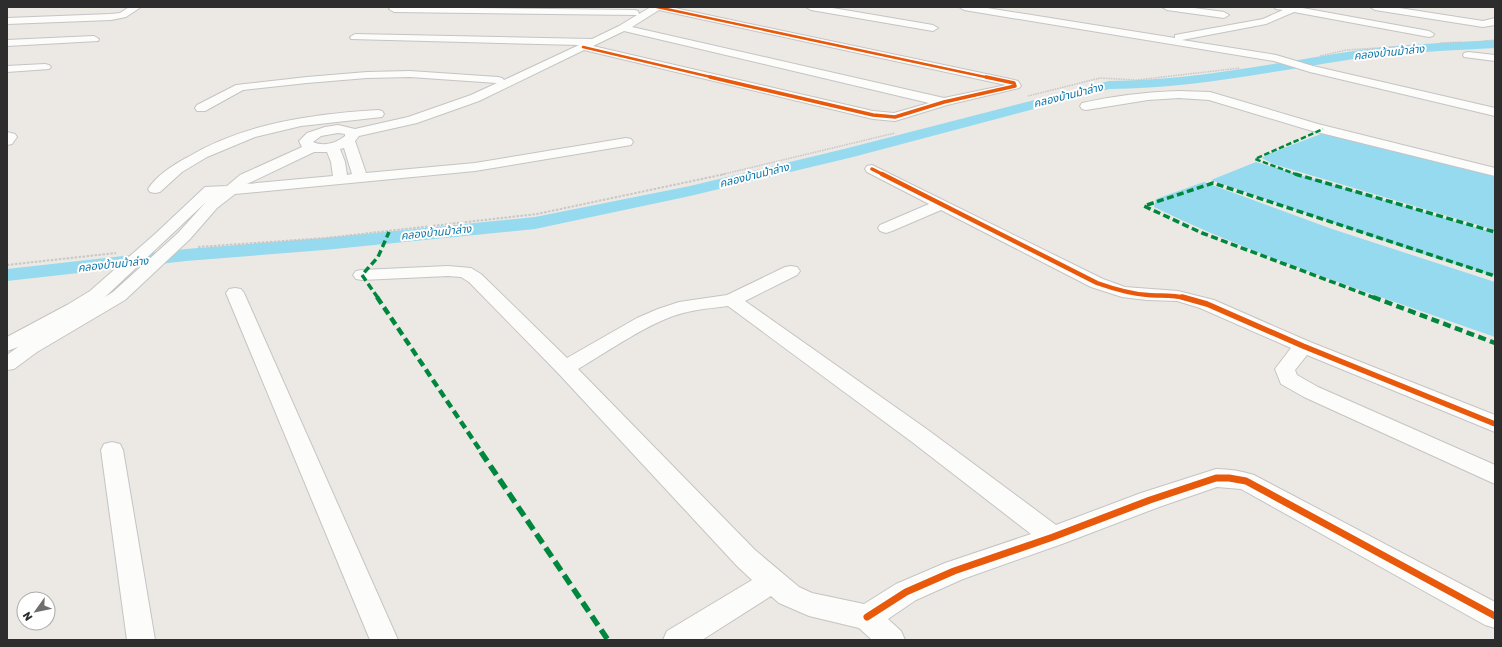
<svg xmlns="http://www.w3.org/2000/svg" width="1502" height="647" font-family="Rubik,'Noto Sans Thai',sans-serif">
<rect width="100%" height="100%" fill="#ece8e4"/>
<path fill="#95daef" d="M1326 132 1495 175V230L1273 164 1262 158 1268 154Z
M1256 162 1495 233V276L1416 252 1211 180Z
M1204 182 1332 229 1495 282V337C1381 296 1263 260 1154 207L1156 199Z"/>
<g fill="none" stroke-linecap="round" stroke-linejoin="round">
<path fill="#95daef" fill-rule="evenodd" d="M1495 40V48C1446 51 1396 52 1347 60 1270 72 1187 89 1109 89L853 157 690 196 535 229 324 250 186 261 7 281V269L186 249 324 238 535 217 690 186 844 149 1109 81C1187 81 1270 64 1347 52 1396 44 1446 43 1495 40Z"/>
<defs>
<path id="minor" d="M129 7H141L126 17 111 20 7 24V18L111 14 120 13Z
M391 7 635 10 638 11 639 14 651 7H670L1010 79 1018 81 1021 86 1019 88 947 105 895 121 873 119 584 50 479 101 417 123 359 136 355 141 366 173 475 163 626 138 631 139 633 142 631 145 475 171 235 194 217 208 190 239 125 300 37 352 14 369 7 370V355L18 347 7 351V337L67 305 90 291 155 234 205 187 227 186 240 175 302 147 299 141 307 133 325 127 338 125 355 129 408 117 471 95 497 83 410 77 367 78 307 83 243 90 205 111H197L195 108 197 105 236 85 307 77 367 72 410 71 498 77 502 78 504 80 579 45 351 39 350 37 355 34 592 39 619 26 637 15 394 12 389 9ZM659 10 1006 85 944 98 632 27ZM624 31 929 103 894 113 873 111 593 46ZM338 133 345 134V136C336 143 324 147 313 142L321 136ZM344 148 352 174 347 175 345 162 340 149ZM314 152H327L331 162 333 176 247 184ZM206 202 178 233 113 292 105 297Z
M806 7H827L933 25 938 28 933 31 811 10Z
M959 7H981L1175 38V35L1263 19 1283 10 1276 9 1274 7H1297L1429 31 1434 34 1433 36 1429 37 1294 12 1266 24 1182 40 1276 55 1313 66 1495 108V116L1310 72 1274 61 964 10Z
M1162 7H1187L1224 12 1229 15 1224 18 1167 10Z
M1370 7H1393L1483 21 1495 18V25L1483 27 1375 10Z
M94 36 99 39 98 41 7 46V40Z
M1468 52 1495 55V61L1464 57 1463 55 1464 53Z
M45 64 49 65 51 67 49 69 7 72V66Z
M1179 91 1210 92 1318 124 1495 168V176L1309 130 1209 100 1179 98 1148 100 1086 110 1082 109 1080 106 1082 103C1113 96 1146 92 1179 91Z
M378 110 382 111 384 114 382 117 301 126 255 137 207 157 182 172 160 192 155 193 150 192 148 189C157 175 173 165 188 157 245 123 313 114 378 110Z
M7 132 15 134 17 137 12 144 7 145Z
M872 165 1103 279 1125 287 1178 291 1214 300 1310 342 1495 415V432L1307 355 1295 370 1297 375 1318 387 1495 465V484L1304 397 1281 384 1275 369 1291 348 1200 308 1177 301 1147 300 1122 297 1091 287 941 210 892 231 886 233 880 231 878 228 880 225 929 204 867 172 865 169 867 166Z
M448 266 471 268 481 274 567 358 637 318 658 309 679 302 727 295 785 267 791 266 797 267 800 271 797 275 745 301 928 430 1056 525 1141 493 1216 469C1229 469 1242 471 1254 475L1495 602V628L1485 625 1241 489 1217 487 1159 507 1062 544 963 579 916 600 888 619 901 631 905 640H872L859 628 809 616 779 603 771 596 702 640H663L667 631 752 580 737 566 558 373 469 282 461 277 448 276 362 280 356 279 353 275 356 271 362 270ZM728 306 912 442 1031 534 945 563 896 584 864 604 812 593 799 587 755 550 578 369C607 352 651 321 683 313 698 309 713 308 728 306Z
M235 288 241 289 244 293 398 640H370L226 293 229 289Z
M112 442 120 444 123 450 155 640H127L101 450 104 444Z"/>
</defs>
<use href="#minor" stroke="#c5c4c4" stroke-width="2"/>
<path stroke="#c8c8c8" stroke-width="1.5" stroke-dasharray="1.5 1" stroke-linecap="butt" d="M1484 41 1495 40
M1440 43 1461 42
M1320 56 1346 50 1407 46
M1028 96 1100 78 1137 80 1240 68
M720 175 895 133"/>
<path stroke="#c8c8c8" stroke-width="2" stroke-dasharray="2.5 1.5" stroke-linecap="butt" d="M198 247 326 238 537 214 725 174
M7 265 116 253"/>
<use href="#minor" fill="#fcfcfb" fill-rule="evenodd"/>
<path stroke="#00873e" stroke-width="2.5" stroke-dasharray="5.5 2.5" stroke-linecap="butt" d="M1298 175 1255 159 1323 129"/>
<path stroke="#00873e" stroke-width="3.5" stroke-dasharray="7 3.5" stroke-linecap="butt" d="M1295 174 1495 232
M378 298 362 275 378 257 389 232
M1375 298 1202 233 1144 206 1213 183 1495 276"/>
<path stroke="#00873e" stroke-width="4.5" stroke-dasharray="8 4.5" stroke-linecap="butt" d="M377 297 482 453
M1373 297 1495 343"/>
<path stroke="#00873e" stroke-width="5.5" stroke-dasharray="11 5.5" stroke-linecap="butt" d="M481 452 608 640"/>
<defs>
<path id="cycleway-far4" d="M657 7 990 78
M583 47 715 78"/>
<path id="cycleway-far3" d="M710 77 873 115 895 117 944 102 1015 86 1014 83 986 77
M872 169 884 175"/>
<path id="cycleway-far2" d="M882 174 1097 283C1114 289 1130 294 1148 295 1161 296 1173 295 1185 298"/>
<path id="cycleway-far1" d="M1182 297 1207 304 1303 346 1495 424"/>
<path id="cycleway" d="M867 617 906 592 954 571 1053 537 1150 500 1216 478H1229L1246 481 1495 616"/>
</defs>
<use href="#cycleway-far4" stroke="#fff" stroke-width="4"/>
<use href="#cycleway-far3" stroke="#fff" stroke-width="5"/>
<use href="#cycleway-far2" stroke="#fff" stroke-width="6"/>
<use href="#cycleway-far1" stroke="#fff" stroke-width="8"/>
<use href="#cycleway" stroke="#fff" stroke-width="10"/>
<use href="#cycleway-far4" stroke="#e8590c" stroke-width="2.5"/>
<use href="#cycleway-far3" stroke="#e8590c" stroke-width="3.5"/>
<use href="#cycleway-far2" stroke="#e8590c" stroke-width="4.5"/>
<use href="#cycleway-far1" stroke="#e8590c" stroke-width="5.5"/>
<use href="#cycleway" stroke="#e8590c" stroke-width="7"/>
</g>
<g text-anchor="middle" stroke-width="4" stroke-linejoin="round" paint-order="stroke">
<g font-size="11" font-style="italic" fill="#0874a7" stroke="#fff">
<text transform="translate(1389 52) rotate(-6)" y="4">คลองบ้านม้าล่าง</text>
<text transform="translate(1068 95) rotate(-14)" y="4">คลองบ้านม้าล่าง</text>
<text transform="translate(754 175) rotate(-14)" y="4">คลองบ้านม้าล่าง</text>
<text transform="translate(436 232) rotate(-6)" y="4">คลองบ้านม้าล่าง</text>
<text transform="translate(113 264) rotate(-6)" y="4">คลองบ้านม้าล่าง</text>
</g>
</g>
<rect width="1502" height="647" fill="none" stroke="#2d2d2d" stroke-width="16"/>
<g transform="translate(36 611) rotate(237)"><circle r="19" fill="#ffffff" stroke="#ababab"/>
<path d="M0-3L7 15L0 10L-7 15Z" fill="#706e6d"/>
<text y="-6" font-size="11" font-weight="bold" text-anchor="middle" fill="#2d2d2d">N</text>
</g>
</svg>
